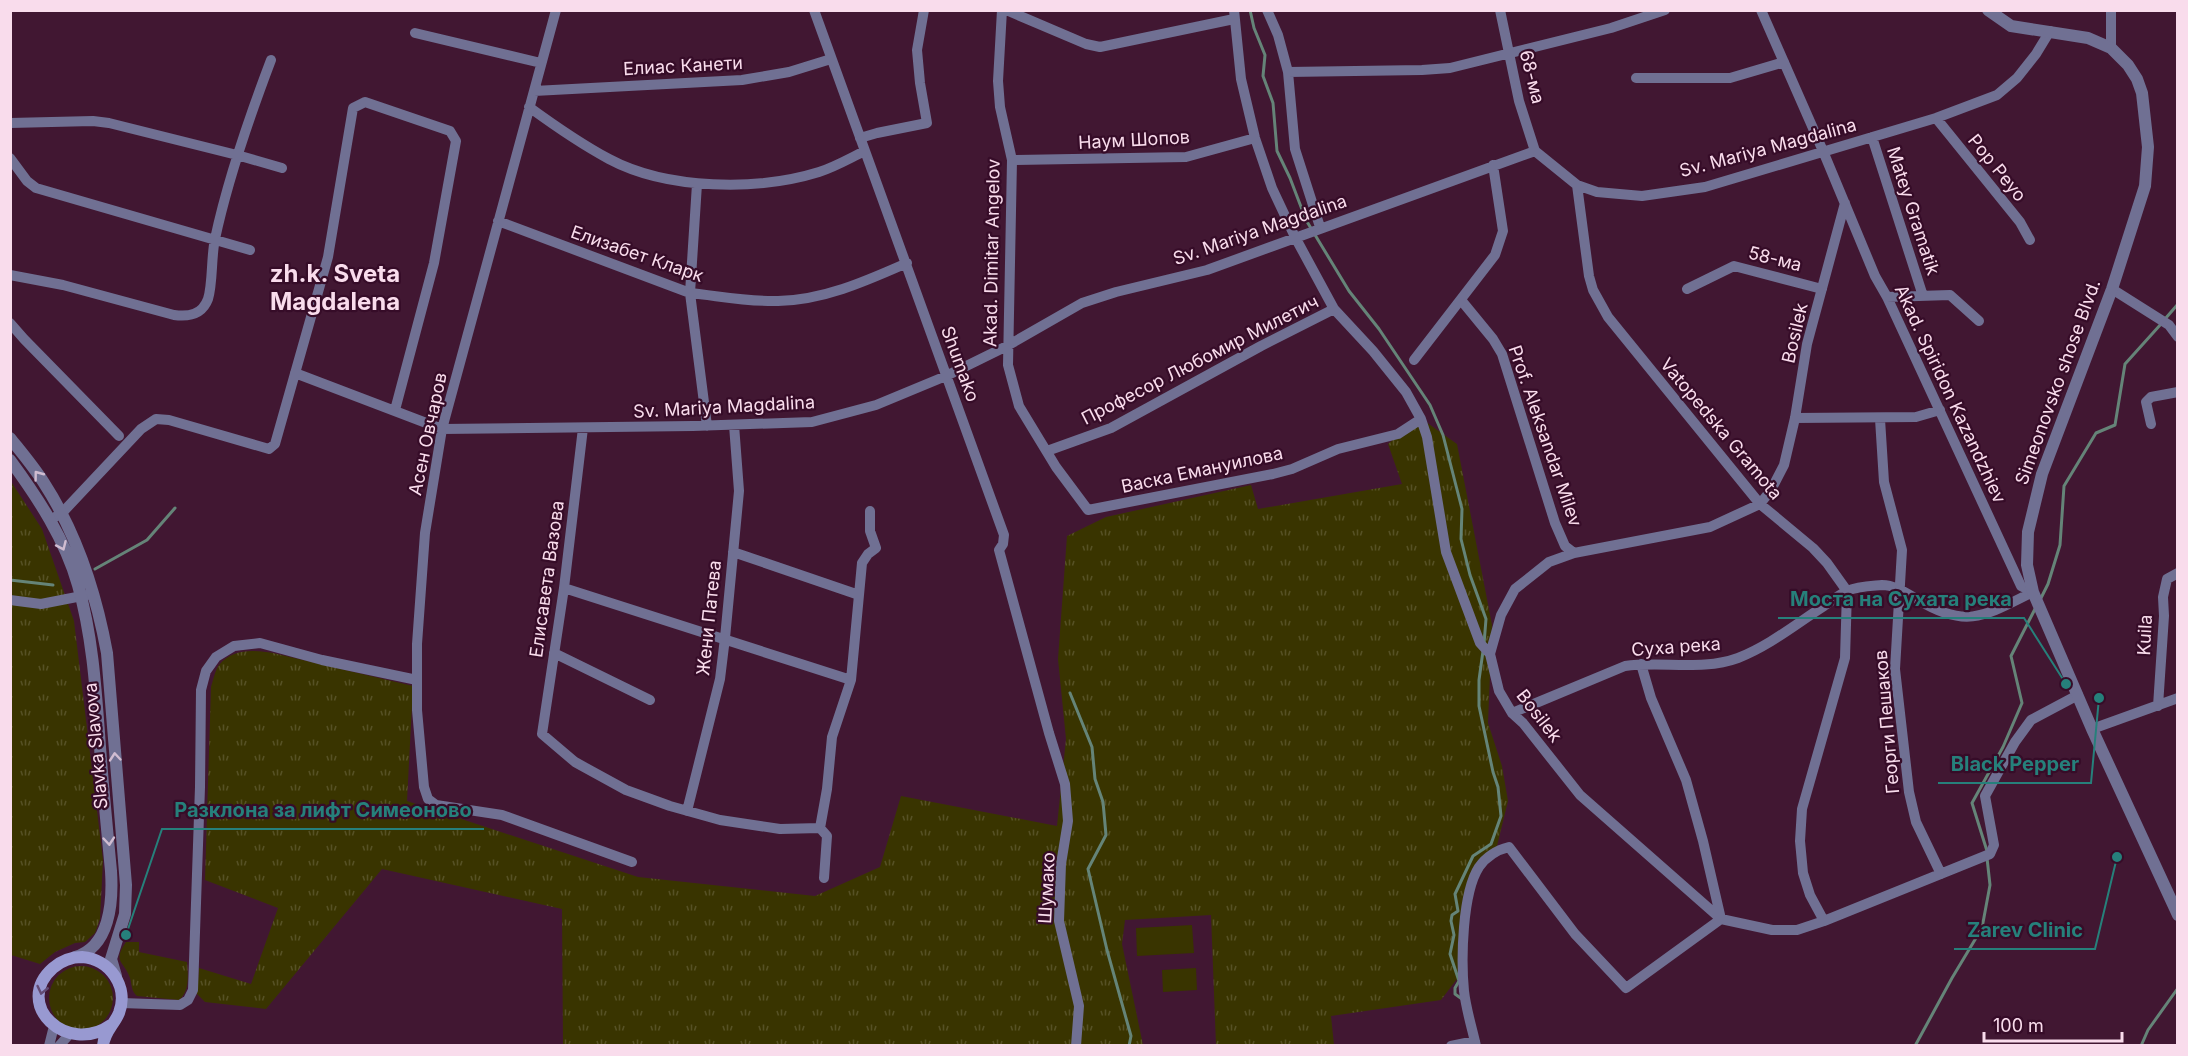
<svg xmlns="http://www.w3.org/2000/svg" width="2188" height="1056" font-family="Inter,sans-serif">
<defs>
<pattern id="grass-tufts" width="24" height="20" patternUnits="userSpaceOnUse" patternTransform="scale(1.5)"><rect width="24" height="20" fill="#393400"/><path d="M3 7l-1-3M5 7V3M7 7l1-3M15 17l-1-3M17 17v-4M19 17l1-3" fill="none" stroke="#565125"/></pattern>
</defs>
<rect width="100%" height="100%" fill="#411732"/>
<path fill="url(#grass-tufts)" d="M1419 417 1457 444 1492 625 1488 723 1502 766 1508 801 1496 850 1479 868 1468 898 1463 971 1441 1000 1331 1016 1334 1045H1216L1211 915 1125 920 1122 944 1143 1045H563L562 909 382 869 266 1009 205 1002 197 994 199 968 251 984 278 908 205 880 211 687C213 681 215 670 219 665 233 648 254 650 273 653L413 686 407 801 638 877 815 896 880 867 901 796 1057 826 1066 739 1058 659 1067 536 1106 517 1251 485 1258 509 1402 484 1388 444Z
M10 480 42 529 74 621 103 860 100 919 95 933 85 942 75 943 55 952 40 964 11 955Z
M126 942H139V952L187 962C188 975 190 991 179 1000L137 996C131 991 132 985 130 978 124 960 112 963 126 942Z
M49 998a32 32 0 1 1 64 0a32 32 0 1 1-64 0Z"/>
<path fill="#393400" d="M1192 925 1194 953 1137 956 1136 928Z
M1196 968 1197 990 1163 992 1162 970Z"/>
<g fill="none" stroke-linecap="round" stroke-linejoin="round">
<path stroke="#658478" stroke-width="3" d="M1250 10 1254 28 1265 55 1263 76 1273 103 1277 151 1290 178 1306 220 1349 291 1379 329 1430 405 1443 435 1462 509 1461 539 1470 575 1486 619 1484 644
M2165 319 2178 304
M95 569 147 540 175 508
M10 580 53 585
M2041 598 2048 584 2060 545 2064 486 2096 433 2115 425 2125 364 2161 324
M1070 693 1092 747 1095 779 1103 802 1106 835 1088 869 1107 950 1131 1036 1129 1046
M1987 851 1972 803 2003 747 2022 703 2011 656 2036 607
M1462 999 1455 994V988L1459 981 1450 954 1454 935 1451 921 1452 915 1458 911 1455 894 1473 856 1491 844 1501 816 1498 787 1493 772 1479 706V680L1483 651
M1915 1046 1952 978 1982 928 1990 885 1987 858
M2141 1046 2148 1030 2178 988"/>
<path stroke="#707093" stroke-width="10" d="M556 10 442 429 425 533 417 644V710L424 787 428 799 436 805 502 815 632 862
M814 10 1004 535 1003 544 999 550 1049 733 1065 784 1068 821 1061 864 1059 921 1079 1006 1076 1046
M1002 10 998 81 1000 107 1012 160 1008 365 1019 406 1056 467 1088 510 1273 474 1292 469 1338 449 1398 434 1421 419
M1006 10 1086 44 1100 47 1234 19
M1234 10 1241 79 1255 138 1272 188 1295 237 1334 309 1373 351 1406 392 1421 419 1427 437 1446 552 1480 643 1490 654
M1267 10 1278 35 1288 72 1295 149 1320 227
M1500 10 1519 101 1535 151
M1761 10 1823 151 1875 276 1887 297 2021 586 2033 592
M2111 10V48
M415 33 541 63
M1288 72 1422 70 1450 68 1611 28 1665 10
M1636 78H1730L1784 62
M534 91 742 80 789 72 831 59
M529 107C555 126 581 144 609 159 667 190 758 191 819 172 835 167 850 158 865 151
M1936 118 2020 222 2030 240
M10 123 93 121 109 123 237 155 282 168
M1872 137 1923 296
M860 138 877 133 927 123 920 83 917 50 924 10
M10 158 27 181 36 188 250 250
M1012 160 1186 157 1255 138
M697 184 690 293 707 426
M1577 185 1589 276 1593 290 1608 317 1760 504 1813 548 1827 563 1847 591 1845 658 1802 809 1800 841 1803 873 1810 895 1824 921
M1845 203 1807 344 1795 418 1784 465 1771 490 1760 504 1710 527 1574 553 1549 562 1515 589 1501 615 1490 654 1499 691 1512 713 1523 723 1580 795 1721 919 1772 930H1797L1824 921 1990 854 1994 845 1985 796 2015 742 2031 720 2078 695
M498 221 690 293C719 296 749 302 778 301 824 300 866 281 907 263
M10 275 63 285 174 315C189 317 202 315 208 299 213 283 211 257 215 239 228 178 249 118 271 60
M1687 289 1734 266 1822 289
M2112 289 2169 325 2178 337
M1887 297 1950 295 1979 321
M1461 300 1493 339 1502 354 1555 523 1565 546 1574 553
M10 323 24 339 119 436
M1414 360 1495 255 1503 231 1493 165
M295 373 442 429 693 426 812 422 876 405 946 376 1007 346 1082 303 1116 292 1207 270 1535 151 1577 185 1597 192 1642 196 1705 187 1936 118 1997 95 2017 78 2036 54 2050 31
M1795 418 1916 417 1940 410
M1880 419 1884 482 1902 550 1895 669 1909 792 1916 822 1941 874
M2151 424 2146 402 2151 397 2178 392
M583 428 564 588 542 734 575 762 626 790 670 806 720 820 780 829 820 828
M1047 451 1111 428 1261 346 1334 309
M55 517 62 513 141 429 156 419 169 420 269 449 275 444 328 257 353 108 365 102 450 131 456 141 434 263 395 410
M733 552 859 595
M564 588 851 680
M10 600 41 604 87 595
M554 653 650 700
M2158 706 2164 616 2163 597 2167 579 2178 573
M1512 713 1625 666C1662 661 1703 671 1738 658 1769 646 1796 624 1824 606 1831 601 1839 595 1847 591 1858 586 1871 586 1882 585 1896 585 1909 595 1920 601 1968 630 1988 614 2033 592
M2092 729 2178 698
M687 811 720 679 725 638 739 491 734 425
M824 878 827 836 820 828 827 789 832 737 851 680 862 563 868 554 876 548 870 531V511
M121 1003 180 1005 188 1000 193 990 200 787 201 690 206 671 216 657 234 646 260 643 322 660 417 680
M49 1046 53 1030
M59 1046 67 1037
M1451 1046 1475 1041
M1476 1046C1472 1028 1466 1009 1464 991 1461 960 1462 893 1479 867 1486 857 1497 850 1509 847L1575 934 1626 988 1721 919 1703 841 1686 780 1651 698 1641 664"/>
<path stroke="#707093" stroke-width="12" d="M1988 10 2011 26 2088 38 2111 48 2128 65 2137 79 2142 93 2148 147 2145 186 2112 289 2042 474 2028 532 2027 565 2033 592 2092 729 2178 915
M10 438C22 453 34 467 44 483 77 534 96 593 107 653L126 885 125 914 111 959 116 976
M10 460C38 498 65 539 78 585 93 638 96 692 100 747 103 788 107 829 111 871 113 902 110 947 75 957"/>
<path stroke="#9899d1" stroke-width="12" d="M103 1046C104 1032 114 1025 119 1013 129 987 110 959 82 957 71 957 61 961 53 968 12 1004 67 1056 111 1025"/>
</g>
<defs><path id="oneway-chevron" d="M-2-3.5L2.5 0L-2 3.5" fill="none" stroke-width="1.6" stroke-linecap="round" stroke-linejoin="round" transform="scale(1.5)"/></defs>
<g stroke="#d0bcd1">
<use href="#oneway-chevron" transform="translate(38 475) rotate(-127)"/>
<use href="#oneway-chevron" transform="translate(62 546) rotate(66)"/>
<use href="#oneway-chevron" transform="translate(115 757) rotate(-95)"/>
<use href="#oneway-chevron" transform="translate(109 841) rotate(85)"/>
</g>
<use stroke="#624b74" href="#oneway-chevron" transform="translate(42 990) rotate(103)"/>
<g text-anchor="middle" stroke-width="4.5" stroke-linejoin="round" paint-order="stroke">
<g font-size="18" fill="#f9dcec" stroke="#360c28">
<text transform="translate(683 66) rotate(-3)" y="6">Елиас Канети</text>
<text transform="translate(1532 77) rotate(76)" y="6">68-ма</text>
<text transform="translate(1134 140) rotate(-3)" y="6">Наум Шопов</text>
<text transform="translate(1768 148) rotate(-15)" y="6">Sv. Mariya Magdalina</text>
<text transform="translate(1997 168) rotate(51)" y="6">Pop Peyo</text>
<text transform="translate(1913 211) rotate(72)" y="6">Matey Gramatik</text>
<text transform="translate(1260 230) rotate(-19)" y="6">Sv. Mariya Magdalina</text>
<text transform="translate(992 253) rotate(-89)" y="6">Akad. Dimitar Angelov</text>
<text transform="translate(637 254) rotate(19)" y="6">Елизабет Кларк</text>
<text transform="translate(1775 259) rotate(14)" y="6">58-ма</text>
<text transform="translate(1795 333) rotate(-77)" y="6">Bosilek</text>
<text transform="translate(1200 360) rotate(-27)" y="6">Професор Любомир Милетич</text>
<text transform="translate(960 364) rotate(70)" y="6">Shumako</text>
<text transform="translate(2058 382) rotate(-70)" y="6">Simeonovsko shose Blvd.</text>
<text transform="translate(1950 394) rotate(65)" y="6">Akad. Spiridon Kazandzhiev</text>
<text transform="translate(724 407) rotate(-3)" y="6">Sv. Mariya Magdalina</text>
<text transform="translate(1721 429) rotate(50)" y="6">Vatopedska Gramota</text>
<text transform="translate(428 434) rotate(-78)" y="6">Асен Овчаров</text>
<text transform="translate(1545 436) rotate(71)" y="6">Prof. Aleksandar Milev</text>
<text transform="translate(1202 470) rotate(-12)" y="6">Васка Емануилова</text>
<text transform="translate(547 579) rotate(-82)" y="6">Елисавета Вазова</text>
<text transform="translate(709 618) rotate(-84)" y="6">Жени Патева</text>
<text transform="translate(2145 635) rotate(-87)" y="6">Kuila</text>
<text transform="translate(1676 647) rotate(-4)" y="6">Суха река</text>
<text transform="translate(1539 716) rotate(52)" y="6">Bosilek</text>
<text transform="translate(1887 722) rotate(-95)" y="6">Георги Пешаков</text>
<text transform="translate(96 746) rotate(-95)" y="6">Slavka Slavova</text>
<text transform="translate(1047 888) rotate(-87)" y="6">Шумако</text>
</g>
<g font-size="24" font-weight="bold" fill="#f9dcec" stroke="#360c28">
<text x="335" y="282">zh.k. Sveta<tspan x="335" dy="28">Magdalena</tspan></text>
</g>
</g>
<path fill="none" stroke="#26807b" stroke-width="2" d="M2066 684L2024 618H1778M2099 698L2091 783H1938M126 935L162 829H484M2117 857L2095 949H1954"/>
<g fill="#26807b" stroke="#360c28" stroke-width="2">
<circle cx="2066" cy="684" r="6"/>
<circle cx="2099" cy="698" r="6"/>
<circle cx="126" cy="935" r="6"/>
<circle cx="2117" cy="857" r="6"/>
</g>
<g font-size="20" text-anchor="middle" font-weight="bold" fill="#26807b" stroke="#360c28" stroke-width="4.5" stroke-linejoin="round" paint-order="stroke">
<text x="1901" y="606">Моста на Сухата река</text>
<text x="2015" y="771">Black Pepper</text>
<text x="323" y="817">Разклона за лифт Симеоново</text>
<text x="2025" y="937">Zarev Clinic</text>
</g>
<rect width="2188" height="1056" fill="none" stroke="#f9dcec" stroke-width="24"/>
<path d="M1984 1032v9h138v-9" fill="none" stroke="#f9dcec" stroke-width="3"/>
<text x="1993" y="1032" font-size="18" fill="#f9dcec" stroke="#360c28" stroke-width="4.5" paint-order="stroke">100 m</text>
</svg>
